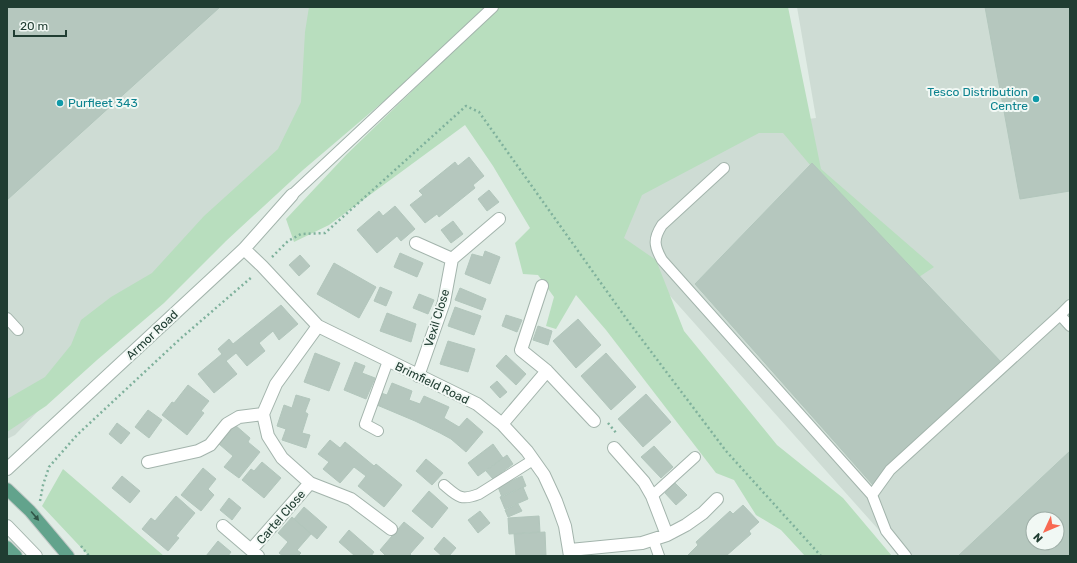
<svg xmlns="http://www.w3.org/2000/svg" width="1077" height="563" font-family="Rubik,sans-serif">
<rect width="100%" height="100%" fill="#e0ece5"/>
<path fill="#cedcd4" fill-rule="evenodd" d="M7 7H403L416 24 93 354 15 435 7 439Z
M797 7H1070V556H902L614 233 630 194 754 126 816 118ZM1033 519H1057V543H1033Z"/>
<path fill="#b8debe" d="M309 7H788L821 169 934 267 910 283 783 133H759L642 195 624 238 656 260 684 331 777 445 843 498 892 556H805L781 530 756 515 734 480 716 473 606 330 576 295 556 329 546 326 554 297 538 275 523 274 515 243 530 228 493 166 465 125 329 225 294 242 286 219 347 154 438 66 431 61 303 170 226 241 164 303 97 360 46 406 7 432V399L45 377 71 345 81 320 111 297 152 273 204 216 278 149 301 102 305 32Z
M63 469 164 556H89L42 506Z"/>
<path fill="#b5c7be" stroke="#b2c6bc" fill-rule="evenodd" d="M7 7H220L7 200Z
M985 7H1070V191L1020 199Z
M469 157 484 176 473 185 475 188 439 217 437 214 425 223 410 205 423 195 419 191 455 162 458 166Z
M812 163 1002 363 873 485 695 284Z
M489 190 499 202 487 211 478 199Z
M395 206 415 229 401 241 397 236 377 253 357 230 379 211 383 216Z
M453 221 463 234 451 243 441 230Z
M485 251 500 257 490 284 465 274 472 254 483 257Z
M400 253 423 263 417 277 394 267Z
M300 255 310 266 299 276 289 265Z
M334 263 376 287 359 318 317 294Z
M380 287 392 292 386 306 374 301Z
M460 288 486 299 482 310 455 300Z
M419 294 434 300 428 314 413 308Z
M281 305 298 324 279 340 273 331 259 343 265 351 247 366 236 353 226 361 237 374 214 393 198 374 222 354 218 349 229 339 233 344Z
M455 307 481 316 474 335 448 326Z
M387 313 416 324 411 342 380 331Z
M506 315 522 320 517 332 502 326Z
M578 319 601 345 576 368 553 341Z
M538 326 552 331 548 345 533 340Z
M448 341 475 349 468 372 440 364Z
M315 353 340 363 329 391 304 382Z
M606 353 636 387 611 410 581 376Z
M506 355 526 374 516 385 496 366Z
M355 362 365 366 362 373 375 378 366 399 344 390Z
M497 381 507 392 500 398 490 387Z
M392 383 412 391 409 400 420 404 424 396 449 407 444 418 459 427 467 418 483 432 466 452 451 439 440 433 415 421 377 405 381 393 387 395Z
M188 385 209 401 201 411 204 413 187 435 162 415 172 402 174 403Z
M646 394 671 422 643 447 618 419Z
M296 395 310 399 305 412 308 414 302 433 310 435 306 448 282 440 286 429 277 426 284 405 292 408Z
M148 410 162 420 149 438 135 427Z
M117 423 130 433 121 444 109 434Z
M235 425 250 438 248 442 260 452 239 478 224 467 233 456 219 444Z
M330 440 340 448 345 442 374 466 376 464 402 485 384 507 358 486 366 476 354 467 340 483 323 469 329 462 318 454Z
M493 444 503 458 478 476 468 463Z
M654 446 673 467 661 478 641 457Z
M1070 451V556H958ZM1033 519H1057V543H1033Z
M507 455 513 464 493 479 486 471Z
M426 459 443 473 432 485 416 471Z
M262 462 281 478 264 498 242 480 251 469 254 471Z
M203 468 216 479 208 489 214 495 201 511 181 495Z
M122 476 140 491 130 503 112 488Z
M522 476 526 486 502 497 498 487Z
M675 483 687 495 676 505 665 493Z
M523 487 528 499 505 509 500 497Z
M429 491 448 508 432 528 412 511Z
M176 496 195 513 176 536 179 538 168 551 142 529 151 518 155 521Z
M229 498 241 508 232 520 220 510Z
M518 504 522 511 508 517 505 510Z
M743 505 759 522 749 531 751 534 726 556H689L688 555 698 545 696 542 730 511 733 514Z
M304 507 327 527 317 539 294 519Z
M480 511 490 523 478 533 468 520Z
M539 516 540 532 509 534 508 518Z
M292 517 311 534 297 550 301 553 298 556H283L279 553 288 542 278 533Z
M404 522 424 538 410 554 412 556H386L380 550Z
M349 530 374 552 371 556H355L339 542Z
M545 532 546 556H516L514 534Z
M444 537 456 548 449 556H442L434 549Z
M218 541 231 552 228 556H206Z"/>
<g fill="none" stroke-linecap="round" stroke-linejoin="round">
<defs>
<path id="lane" d="M724 168 662 225C653 239 654 246 662 260L872 495
M292 195 493 7
M1060 315 1070 305
M7 318 18 330
M378 431 365 424 388 361
M444 485C458 497 461 501 479 494L533 460
M652 496 695 457
M653 539 659 556
M906 556 886 531 872 495 890 470 1060 315 1070 326"/>
<path id="street" d="M416 243 452 259
M244 249 262 266 318 326 477 404 502 424 527 451 544 475 556 501 565 526 570 556
M542 286 521 350 547 371 594 421
M318 326 276 384 263 414 268 436 282 458 310 483 351 499 391 529
M418 376 444 302 452 259 499 219
M502 424 547 371
M614 448 644 482 652 496 667 535
M148 462 198 451 210 445 227 424 239 417 263 414
M7 469 244 249 292 195
M7 526 36 556
M223 526 258 556
M251 550 310 483
M570 550 642 543 667 535 686 525 703 513 717 499"/>
<path id="primary" d="M7 489 30 511 68 556
M7 547 16 556"/>
</defs>
<use href="#lane" stroke="#a3b4ac" stroke-width="12"/>
<use href="#street" stroke="#a3b4ac" stroke-width="14"/>
<use href="#primary" stroke="#c1c9c6" stroke-width="14"/>
<path stroke="#7fb19c" stroke-width="2.5" stroke-dasharray="2 3" stroke-linecap="butt" d="M272 257 288 241 301 234 325 233 466 106 479 112 628 321 726 451 821 556
M608 423 617 434
M40 501 43 485 49 467 77 435 180 339 253 276
M81 546 89 556"/>
<use href="#lane" stroke="#fff" stroke-width="10"/>
<use href="#street" stroke="#fff" stroke-width="12"/>
<use href="#primary" stroke="#62a38c" stroke-width="12"/>
</g>
<defs><path id="oneway-solid" d="M-6-.8H1V-3.2L6.5 0L1 3.2V.8H-6Z"/></defs>
<use fill="#305648" href="#oneway-solid" transform="translate(35 516) rotate(50)"/>
<g fill="#0f9aa8" stroke="#f1f8f4" stroke-width="1.5">
<circle cx="1036" cy="99" r="4"/>
<circle cx="60" cy="103" r="4"/>
</g>
<g text-anchor="middle" stroke-width="4" stroke-linejoin="round" paint-order="stroke">
<g font-size="12" fill="#0d838f" stroke="#f1f8f4" text-anchor="end">
<text x="1028" y="96">Tesco Distribution<tspan x="1028" dy="14">Centre</tspan></text>
<text x="68" y="107" text-anchor="start">Purfleet 343</text>
</g>
<g font-size="12" fill="#203d32" stroke="#f1f8f4">
<text transform="translate(437 318) rotate(-73)" y="4">Vexil Close</text>
<text transform="translate(152 335) rotate(-43)" y="4">Armor Road</text>
<text transform="translate(432 383) rotate(26)" y="4">Brimfield Road</text>
<text transform="translate(281 517) rotate(-49)" y="4">Cartel Close</text>
</g>
</g>
<rect width="1077" height="563" fill="none" stroke="#203d32" stroke-width="16"/>
<g transform="translate(1045 531) rotate(226)"><circle r="19" fill="#f1f8f4" stroke="#9dada6"/>
<path d="M0-3L7 15L0 10L-7 15Z" fill="#f86952"/>
<text y="-6" font-size="11" font-weight="bold" text-anchor="middle" fill="#203d32">N</text>
</g>
<path d="M14 30v6h52v-6" fill="none" stroke="#203d32" stroke-width="2"/>
<text x="20" y="30" font-size="12" fill="#203d32" stroke="#f1f8f4" stroke-width="3" paint-order="stroke">20 m</text>
</svg>
